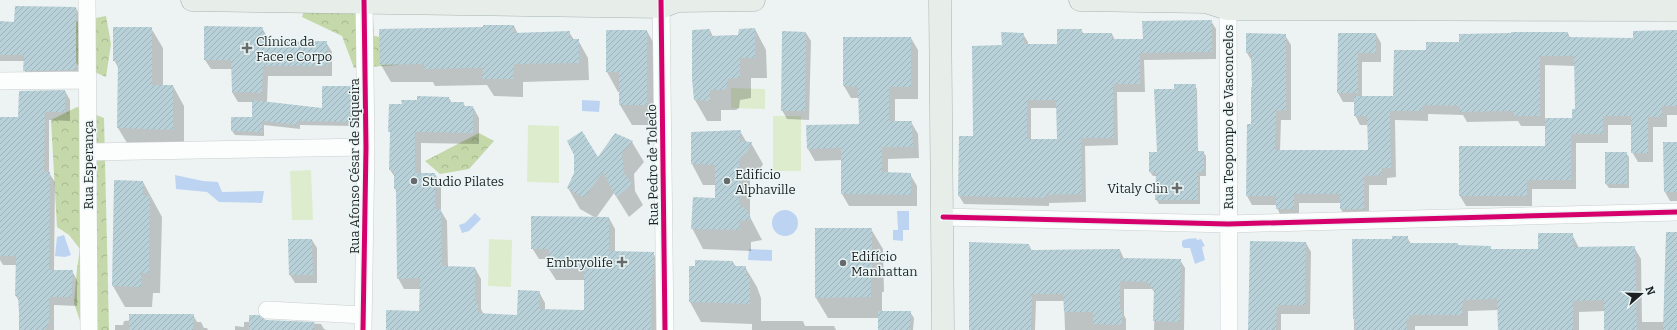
<svg xmlns="http://www.w3.org/2000/svg" width="1677" height="330" font-family="Bitter,serif">
<defs>
<pattern id="forest-crowns" width="20" height="18" patternUnits="userSpaceOnUse"><rect width="20" height="18" fill="#c4d8a9"/><path d="M2 6a3 3 0 1 1 6 0M12 15a3 3 0 1 1 6 0" fill="none" stroke="#a8b991"/></pattern>
<pattern id="building-hatch" width="6" height="6" patternUnits="userSpaceOnUse"><rect width="6" height="6" fill="#b8d0d8"/><path d="M-1 1l2-2M0 6l6-6M5 7l2-2" fill="none" stroke="#9eb2b9"/></pattern>
</defs>
<rect width="100%" height="100%" fill="#edf3f3"/>
<path fill="url(#forest-crowns)" d="M308 0 373 18 374 36 395 39 398 65 354 68 342 36 302 17Z
M106 16 111 44 106 77 78 65 72 57 58 25Z
M77 107 104 118 109 330H83L74 303 77 269 80 249 69 235 57 227 51 120Z
M479 133 494 141 469 169 440 174 425 161Z"/>
<path fill="#deecce" d="M731 88 765 89V109L731 108Z
M773 116H801V171H773Z
M528 125 559 126V183L527 182Z
M311 170 313 220H292L290 171Z
M489 239 512 240 511 287 488 286Z"/>
<path fill="#bcd4f2" d="M582 100 600 101 599 112 582 111Z
M175 175 203 181 218 182 222 192 264 191 262 203 219 202 207 192 176 189Z
M772 223a13 13 0 1 1 26 0a13 13 0 1 1-26 0Z
M897 211H909V230H903V241L893 240V230H898Z
M475 213 481 219 469 231 462 233 459 225 465 223Z
M64 235 71 255 65 257 55 256 57 237Z
M1196 238 1197 240 1201 239 1205 246 1202 247 1205 260 1195 264 1190 248H1184L1182 246V241C1187 238 1191 239 1196 238Z
M749 249 772 250V261L748 260Z"/>
<path fill="#0003" fill-rule="evenodd" d="M76 8 79 14 78 76H28L24 70 25 61H0V22L15 23Z
M1211 21 1216 29V59L1144 60 1145 92H1117L1118 145 1085 146 1086 202 1049 203V206L964 204 959 196 974 137 1003 46 1023 34 1028 42V45H1058L1081 30 1084 34H1112L1115 40H1144ZM1031 108H1057L1058 140H1031Z
M514 26 518 34 569 32 574 40H578L588 58 589 80 523 82V97L494 96 487 85 435 86 433 82H391L381 65Z
M151 28 163 48V86H173L184 106V150L130 148 118 128 119 69 114 60Z
M262 28 268 38V42H326L332 52V76H268L267 103 323 109 351 87 353 92 352 126 300 125V129L264 125V136L235 135 232 131 253 118V102H238L232 92V69H211L205 60Z
M755 29 766 50 767 78H751V98L740 100 739 108 736 110H721V121H707L695 100 693 79 710 30 713 37 739 36Z
M647 31 658 51V125H632L620 105V92H618L607 72Z
M1677 31V115H1667V127H1653V162H1638L1632 152V125H1608V143H1576V189H1532V206H1466L1460 196V147H1546V126H1521L1518 121 1467 122 1463 115 1428 114V121L1395 120 1396 177 1387 178V185H1369V219H1346L1341 209V203H1299V219L1282 218 1277 208V205H1252L1247 196 1252 125 1253 88V63L1247 53 1285 35 1291 45V120H1281L1280 151H1370L1368 125H1360L1355 115V102H1343L1338 93 1339 34H1376L1381 43V62H1362V97H1394L1427 51 1460 43 1568 33 1570 38 1634 39ZM1545 65 1575 66 1576 110 1573 119H1545Z
M806 33 811 41 809 120 787 119 782 110Z
M844 38H911L918 50V99H895V122H911L918 134 919 158 888 159V173L910 174 917 186V206H849L842 194V160L815 161 808 149 860 125 859 98H851L844 86Z
M1195 85 1197 90 1198 152H1203L1206 156V176H1200V204H1159L1156 199 1157 176H1153L1150 172 1158 152 1175 90Z
M65 91 70 100V121L49 120V173L55 182 54 271H72L77 280V306L54 305V330H19V301L16 296 17 265H3L0 260V118H19Z
M449 98 452 103H463L466 107H473L479 118V144L421 143V174H435L441 185V211L447 221 448 267 475 268 481 279V309L484 315 518 316 539 292 545 303V310L585 311V280H556L549 269 550 259H539L532 248 609 218 615 229V252L653 253 660 264 657 330H387L420 312V289H404L398 278 397 193 395 189V177L390 170V105H403L418 101Z
M740 131 747 143H751L763 164 758 173 750 180V217L762 240 751 242V251L703 249 692 228 716 199V185H703L692 164V133Z
M616 134 632 142 644 162 634 174 635 191 643 205 629 217 614 193 596 218 580 209 568 188 598 159Z
M1677 143V201H1670L1665 192Z
M1606 153H1626L1629 157V188H1609L1606 184Z
M143 182 162 217 160 293H153L152 307H125L113 286Z
M871 229 883 249 884 292H882V312H910L914 318 913 330H879V318H828L816 298Z
M1572 234 1579 248 1634 247 1641 259 1642 322H1664L1677 248V330H1605V311L1579 312V330H1499L1498 310 1468 311V326H1415V330H1354L1353 240H1393L1407 237 1411 244 1490 247 1492 250H1539Z
M312 240 317 248V283H295L290 275Z
M1306 243 1311 252 1310 314H1281V330H1249Z
M1029 245 1032 251 1120 250 1124 259 1180 260 1185 268 1184 330H1154L1155 293 1152 289H1124V315L1126 319V330H1065L1064 301H1036L1035 330H970Z
M733 262 736 267H745L757 287 761 298V321H803L805 326H834L836 330H752V324L701 322 690 302Z
M193 315 197 322H201L204 328H207L208 330H115V325H123L124 321Z
M266 321 321 324 324 329 327 330H235V326L244 327V322Z"/>
<path fill="url(#building-hatch)" fill-rule="evenodd" d="M15 6 76 7V70L23 71 24 55H0V21L14 22Z
M1212 20V52L1140 53V84H1113L1114 138H1081L1082 194 1045 195V198L958 196 959 136H973L972 46 1002 45 1001 32 1024 33V44H1057V29H1082V33H1112V39H1143L1142 21ZM1027 100H1056L1057 139H1027Z
M483 25H514V33L570 31V39H579V63L514 64 513 79H482L483 68 424 69V64L380 65 379 29 483 27Z
M204 26 263 27V42L327 41V66H263L262 93 232 92 231 60H204Z
M113 27H152V85H173V130L117 128 118 61H113Z
M755 28V58H740V78L728 79 727 87 724 90H710V101L694 100 692 79V30L710 29 709 36 738 35 739 29Z
M606 30H647V105H619V72H606Z
M1677 30V106H1662V117H1648V153H1631V116H1603V134H1571V180H1527V196H1459V146H1545V118H1572V109H1575L1574 56H1540V116H1514V111L1460 112V106L1423 105 1422 111H1390L1391 168H1382V175L1364 176V209H1340V194H1294V209H1276V196H1246L1247 124H1251V87H1252L1251 53H1246V33L1286 34V110L1276 111 1275 150H1368L1367 116H1354V96H1393L1394 50H1426V42H1459V34L1511 33V32H1568V37L1633 38V31Z
M782 31 806 32 805 111H781Z
M1338 33H1376V53H1358V93H1337Z
M843 37H911V87H889V121H912L913 147H882V172L911 173V195L841 194V148L807 149 806 125 859 124 858 87 843 86Z
M1174 84H1196L1197 151H1204V172H1198V200H1155L1156 172H1149V152H1157L1154 89H1174Z
M322 86H351L350 122 298 121V125L262 121V132L231 131V117H252V100L322 108Z
M65 90V112H45L44 172H50L49 270H73L72 297H49V321L45 330H20L18 296H15L16 256H0V117H18L19 91Z
M417 96 449 97V102H464V106H473V133L415 132V173H435V209H441L442 266 475 267V302H478V313L517 315 518 290 540 291 539 309 584 310V269H548L549 249H531V216L609 217V251L654 252V274H652L651 330H386V310L419 311 420 278 397 279 396 189H394V170H389L390 132H388L389 104H402L401 100H417Z
M741 130 740 141 752 142 747 152 739 159V204L747 210 751 219 740 221 739 230 691 229 693 197 715 198V165L691 164V132Z
M582 131 598 157 615 133 633 141 622 153 624 173 632 184 617 197 612 190 603 172 584 198 567 188 574 173V155L567 141Z
M1663 142H1677V192H1664Z
M1605 152H1627V184H1605Z
M114 180 143 181V195L150 196 149 273H141V287L112 286Z
M815 228H872V272H871V297L815 298Z
M1666 232H1677V330H1663Z
M1538 233H1573V247L1635 246 1637 330H1604V300L1573 301V330H1498L1497 299 1463 300 1462 315H1409V319H1406L1407 330H1355V319H1353L1352 239H1392V236H1408V243H1458V245L1491 246V249H1538Z
M288 239H312L313 275H289Z
M1250 241 1306 242 1305 305H1277L1276 330H1248Z
M969 242 1029 244V250L1120 249V258L1181 259 1180 322 1153 321 1154 290 1147 282 1120 281V310H1122V325L1093 324V312H1064L1063 294H1032L1031 330H969Z
M695 260 733 261V266H746V276H750V304L689 302V266H695Z
M878 311H911L910 330H878Z
M129 314H194L193 330H129Z
M249 315H259L266 320 314 322V330H249Z"/>
<g fill="none" stroke-linecap="round" stroke-linejoin="round">
<defs>
<path id="minor" d="M87 0 89 330
M661 0 665 330
M1228 0 1229 330
M0 81 88 80
M88 152 366 147
M943 217 1228 224 1677 212
M267 310 363 315
M363 330 366 147 364 0"/>
<path id="major" d="M192 0 662 7 677 1 754 0
M940 0 943 330
M1080 0 1206 2 1228 9 1677 10"/>
</defs>
<use href="#minor" stroke="#cacfcf" stroke-width="18"/>
<use href="#major" stroke="#a6b4ae" stroke-width="23"/>
<use href="#minor" stroke="#fcfdfd" stroke-width="17"/>
<use href="#major" stroke="#e7eeea" stroke-width="22"/>
<defs>
<path id="cycleway" d="M661 0 665 330
M943 217 1228 224 1677 212
M363 330 366 147 364 0"/>
</defs>
<use href="#cycleway" stroke="#ebf5f5" stroke-width="8"/>
<use href="#cycleway" stroke="#d6006c" stroke-width="5"/>
</g>
<g fill="#666a6a" stroke="#ebf5f5" stroke-width="1.5">
<path d="M245 42h4v4h4v4h-4v4h-4v-4h-4v-4h4z"/>
<circle cx="414" cy="181" r="4"/>
<circle cx="727" cy="181" r="4"/>
<path d="M1175 182h4v4h4v4h-4v4h-4v-4h-4v-4h4z"/>
<path d="M620 256h4v4h4v4h-4v4h-4v-4h-4v-4h4z"/>
<circle cx="843" cy="263" r="4"/>
</g>
<g text-anchor="middle" stroke-width="3" stroke-linejoin="round" paint-order="stroke">
<g font-size="13" fill="#1d2121" stroke="#ebf5f5" text-anchor="start">
<text x="256" y="46">Clínica da<tspan x="256" dy="15">Face e Corpo</tspan></text>
<text x="735" y="179">Edificio<tspan x="735" dy="15">Alphaville</tspan></text>
<text x="422" y="186">Studio Pilates</text>
<text x="1168" y="193" text-anchor="end">Vitaly Clin</text>
<text x="851" y="261">Edifício<tspan x="851" dy="15">Manhattan</tspan></text>
<text x="613" y="267" text-anchor="end">Embryolife</text>
</g>
<g font-size="13" fill="#1d2121" stroke="#ebf5f5">
<text transform="translate(1228 117) rotate(-90)" y="5">Rua Teopompo de Vasconcelos</text>
<text transform="translate(88 165) rotate(-90)" y="5">Rua Esperança</text>
<text transform="translate(652 165) rotate(-91)" y="5">Rua Pedro de Toledo</text>
<text transform="translate(354 166) rotate(-90)" y="5">Rua Afonso César de Siqueira</text>
</g>
</g>
<g transform="translate(1641 294) rotate(70)" stroke="#ebf5f5" stroke-width="3" paint-order="stroke">
<path d="M0-3L7 15L0 10L-7 15Z" fill="#1d2121"/>
<text y="-6" font-size="11" font-weight="bold" text-anchor="middle" fill="#1d2121">N</text>
</g>
</svg>
